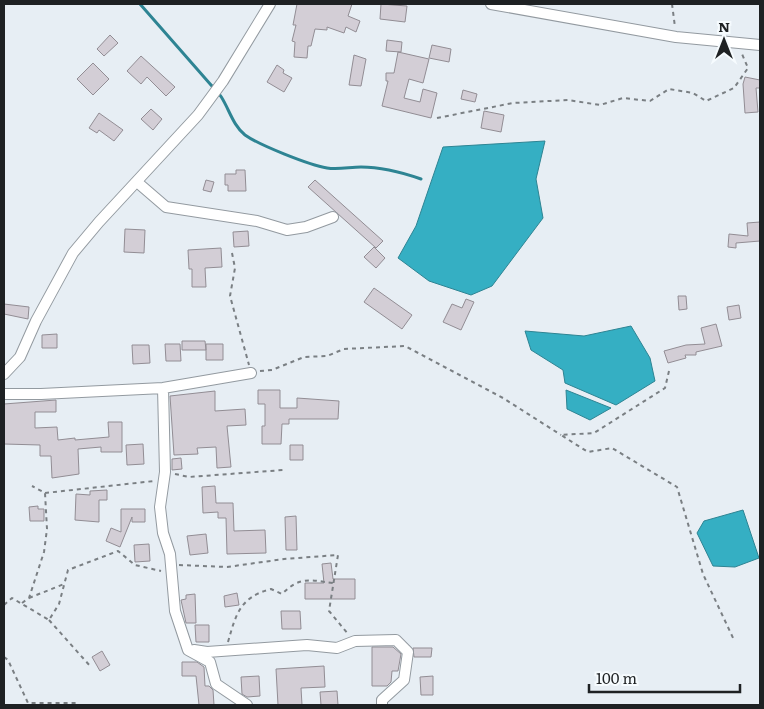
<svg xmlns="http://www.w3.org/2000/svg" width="764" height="709" font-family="Literata,serif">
<rect width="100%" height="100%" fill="#e7eef4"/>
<path fill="#35afc3" stroke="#2e8493" d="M545 141 536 179 543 218 492 286 471 295 429 281 398 258 416 226 443 147Z
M631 326 650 358 655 381 616 405 565 383 563 370 531 350 525 331 584 336Z
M566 390 611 408 590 420 567 409Z
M743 510 759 558 735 567 713 566 697 533 704 521Z"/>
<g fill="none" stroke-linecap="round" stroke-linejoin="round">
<path stroke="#2e8493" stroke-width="3" d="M140 4 211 85C228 99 229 122 245 135 259 145 309 165 327 168 338 170 350 167 361 167 383 167 401 172 421 179"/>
</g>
<path fill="#d3ced6" stroke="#928d94" d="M297 4H352L348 16 360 21 356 32 346 27 344 33 327 27V30L315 29 311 46H308L307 58 294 57 295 42 292 41 296 25H293Z
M381 4 407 6 405 22 380 19Z
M110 35 118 43 104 56 97 49Z
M387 40 402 42 401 52 386 51Z
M432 45 451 49 449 62 429 58Z
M398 52 429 59 423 83 409 79 404 98 420 102 423 89 437 93 431 118 382 106 388 81H386V73H394Z
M354 55 366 59 361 86 349 85Z
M141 56 175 87 166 96 147 77 141 84 127 71Z
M93 63 109 79 93 95 77 79Z
M277 65 284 70 283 73 292 78 284 92 267 82Z
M745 77 760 80V88H756L758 112 745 113 743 84Z
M463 90 477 94 475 102 461 99Z
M151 109 162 119 153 130 141 119Z
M484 111 504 115 501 132 481 128Z
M99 113 123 130 114 141 99 130 97 133 89 128Z
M236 170H245L246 191H228V185H225V174H236Z
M206 180 214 182 211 192 203 190Z
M315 180 383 241 376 248 308 187Z
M760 222V241L736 243V248L728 247 729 234 748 236 747 223Z
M125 229 145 230 144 253 124 252Z
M248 231 249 246 234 247 233 232Z
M374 247 385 258 376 268 364 257Z
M221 248 222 267 205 268 206 287H192V269H189L188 250Z
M374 288 412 315 402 329 364 302Z
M678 296H686L687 309 679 310Z
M466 299 474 302 461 330 443 322 452 304 462 308Z
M4 304 29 307 28 319 4 314Z
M739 305 741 318 729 320 727 307Z
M716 324 722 346 696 352V355H685L686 358 668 363 664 351 686 345 705 344 701 328Z
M57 334V348H42V335Z
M182 341H205L206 350H182Z
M165 344H180L181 361H166Z
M206 344H223V360H206Z
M132 345H149L150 363 133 364Z
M258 390H280V408H297V398L339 401 338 419H289V424H282L281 444H262V426H265V404H258Z
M215 391V411L245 409 246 425 227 426 231 467 217 468 216 447 197 448 198 454 174 455 170 396Z
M56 400V412H35V428L57 427 58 440 75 438V440L109 437 108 422H122V452H101V447L78 449 79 474 52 478 51 456H40V445L4 444V404Z
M143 444 144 464 127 465 126 445Z
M290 445H303V460H290Z
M181 458 182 469 172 470V459Z
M215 486 216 503H233L234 531 265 530 266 553 227 554 226 518H218V512L203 513 202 487Z
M107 490V500H99V522L75 520 76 494 90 495V491Z
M38 506V509H44V521H30L29 507Z
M121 509H145V522H132V517L120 547 106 541 111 528 121 532Z
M296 516 297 550H286L285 517Z
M206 534 208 553 190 555 187 536Z
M149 544 150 561 135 562 134 545Z
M331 563 333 579H355V599H305V583H324L322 564Z
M237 593 239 605 225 607 224 596Z
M195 594 196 623H186L181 600 186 599V595Z
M281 611H300L301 629H282Z
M195 625H209V642H196Z
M372 647H393L401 654 398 671H392L391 682 387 686H372Z
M413 648H432L431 657H414Z
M102 651 110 665 100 671 92 657Z
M182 662H197L204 667 205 686H209L213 690 214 705H199L196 676H182Z
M324 666 325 687 301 688 302 705H278L276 669Z
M259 676 260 696 247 697 242 694 241 677Z
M433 676V695H421L420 677Z
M337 691 338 705H321L320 692Z"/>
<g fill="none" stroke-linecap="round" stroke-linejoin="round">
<defs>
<path id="minor" d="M491 4 676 37 760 45
M137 182 166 207 257 221 287 230 306 227 333 217
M4 374 20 357 36 321 73 253 99 222 198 115 223 81 270 4
M163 388 165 472 160 507 163 533 170 554 175 611 188 650 210 662 216 684 247 705
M4 394H41L163 388 251 373
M194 650 207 652 307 645 337 648 355 641 396 640 408 652 404 680 382 700V705"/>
</defs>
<use href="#minor" stroke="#939aa0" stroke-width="12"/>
<path stroke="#7a7f83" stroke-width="2" stroke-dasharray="4 4" stroke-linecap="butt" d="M672 4 675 27
M437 118 513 103 568 100 600 105 623 98 650 101 669 89 693 93 706 101 734 88 748 68 742 54
M232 253 235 268 230 296 249 365
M260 371 272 370 304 357 327 356 344 349 405 346 503 398 561 435
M669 371 665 388 594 433 561 435 588 452 612 448 677 487 703 574 734 640
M175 474 189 477 283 470
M45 493 154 481
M179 565 227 567 284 559 338 555 329 611 348 634
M29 598 64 584
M22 603 29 598 44 552 47 529 45 493 32 486
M4 605 12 598 49 620 59 604 68 570 118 551 135 565 161 571
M49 620 91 667
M228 642C236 614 240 597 271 589L282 594C300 576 309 580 333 583
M4 657 8 660 28 703H79"/>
<use href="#minor" stroke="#fff" stroke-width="10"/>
</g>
<rect width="764" height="709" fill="none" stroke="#1e2123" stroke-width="10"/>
<g transform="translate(724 40)" stroke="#f6fbfe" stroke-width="4" paint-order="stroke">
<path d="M0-4L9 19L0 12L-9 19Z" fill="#1e2123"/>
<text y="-8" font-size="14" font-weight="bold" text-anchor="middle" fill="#1e2123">N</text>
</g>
<path d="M589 684v8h151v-8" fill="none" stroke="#1e2123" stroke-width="2.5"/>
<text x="596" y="684" font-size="15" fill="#1e2123" stroke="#f6fbfe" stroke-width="4" paint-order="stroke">100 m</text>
</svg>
